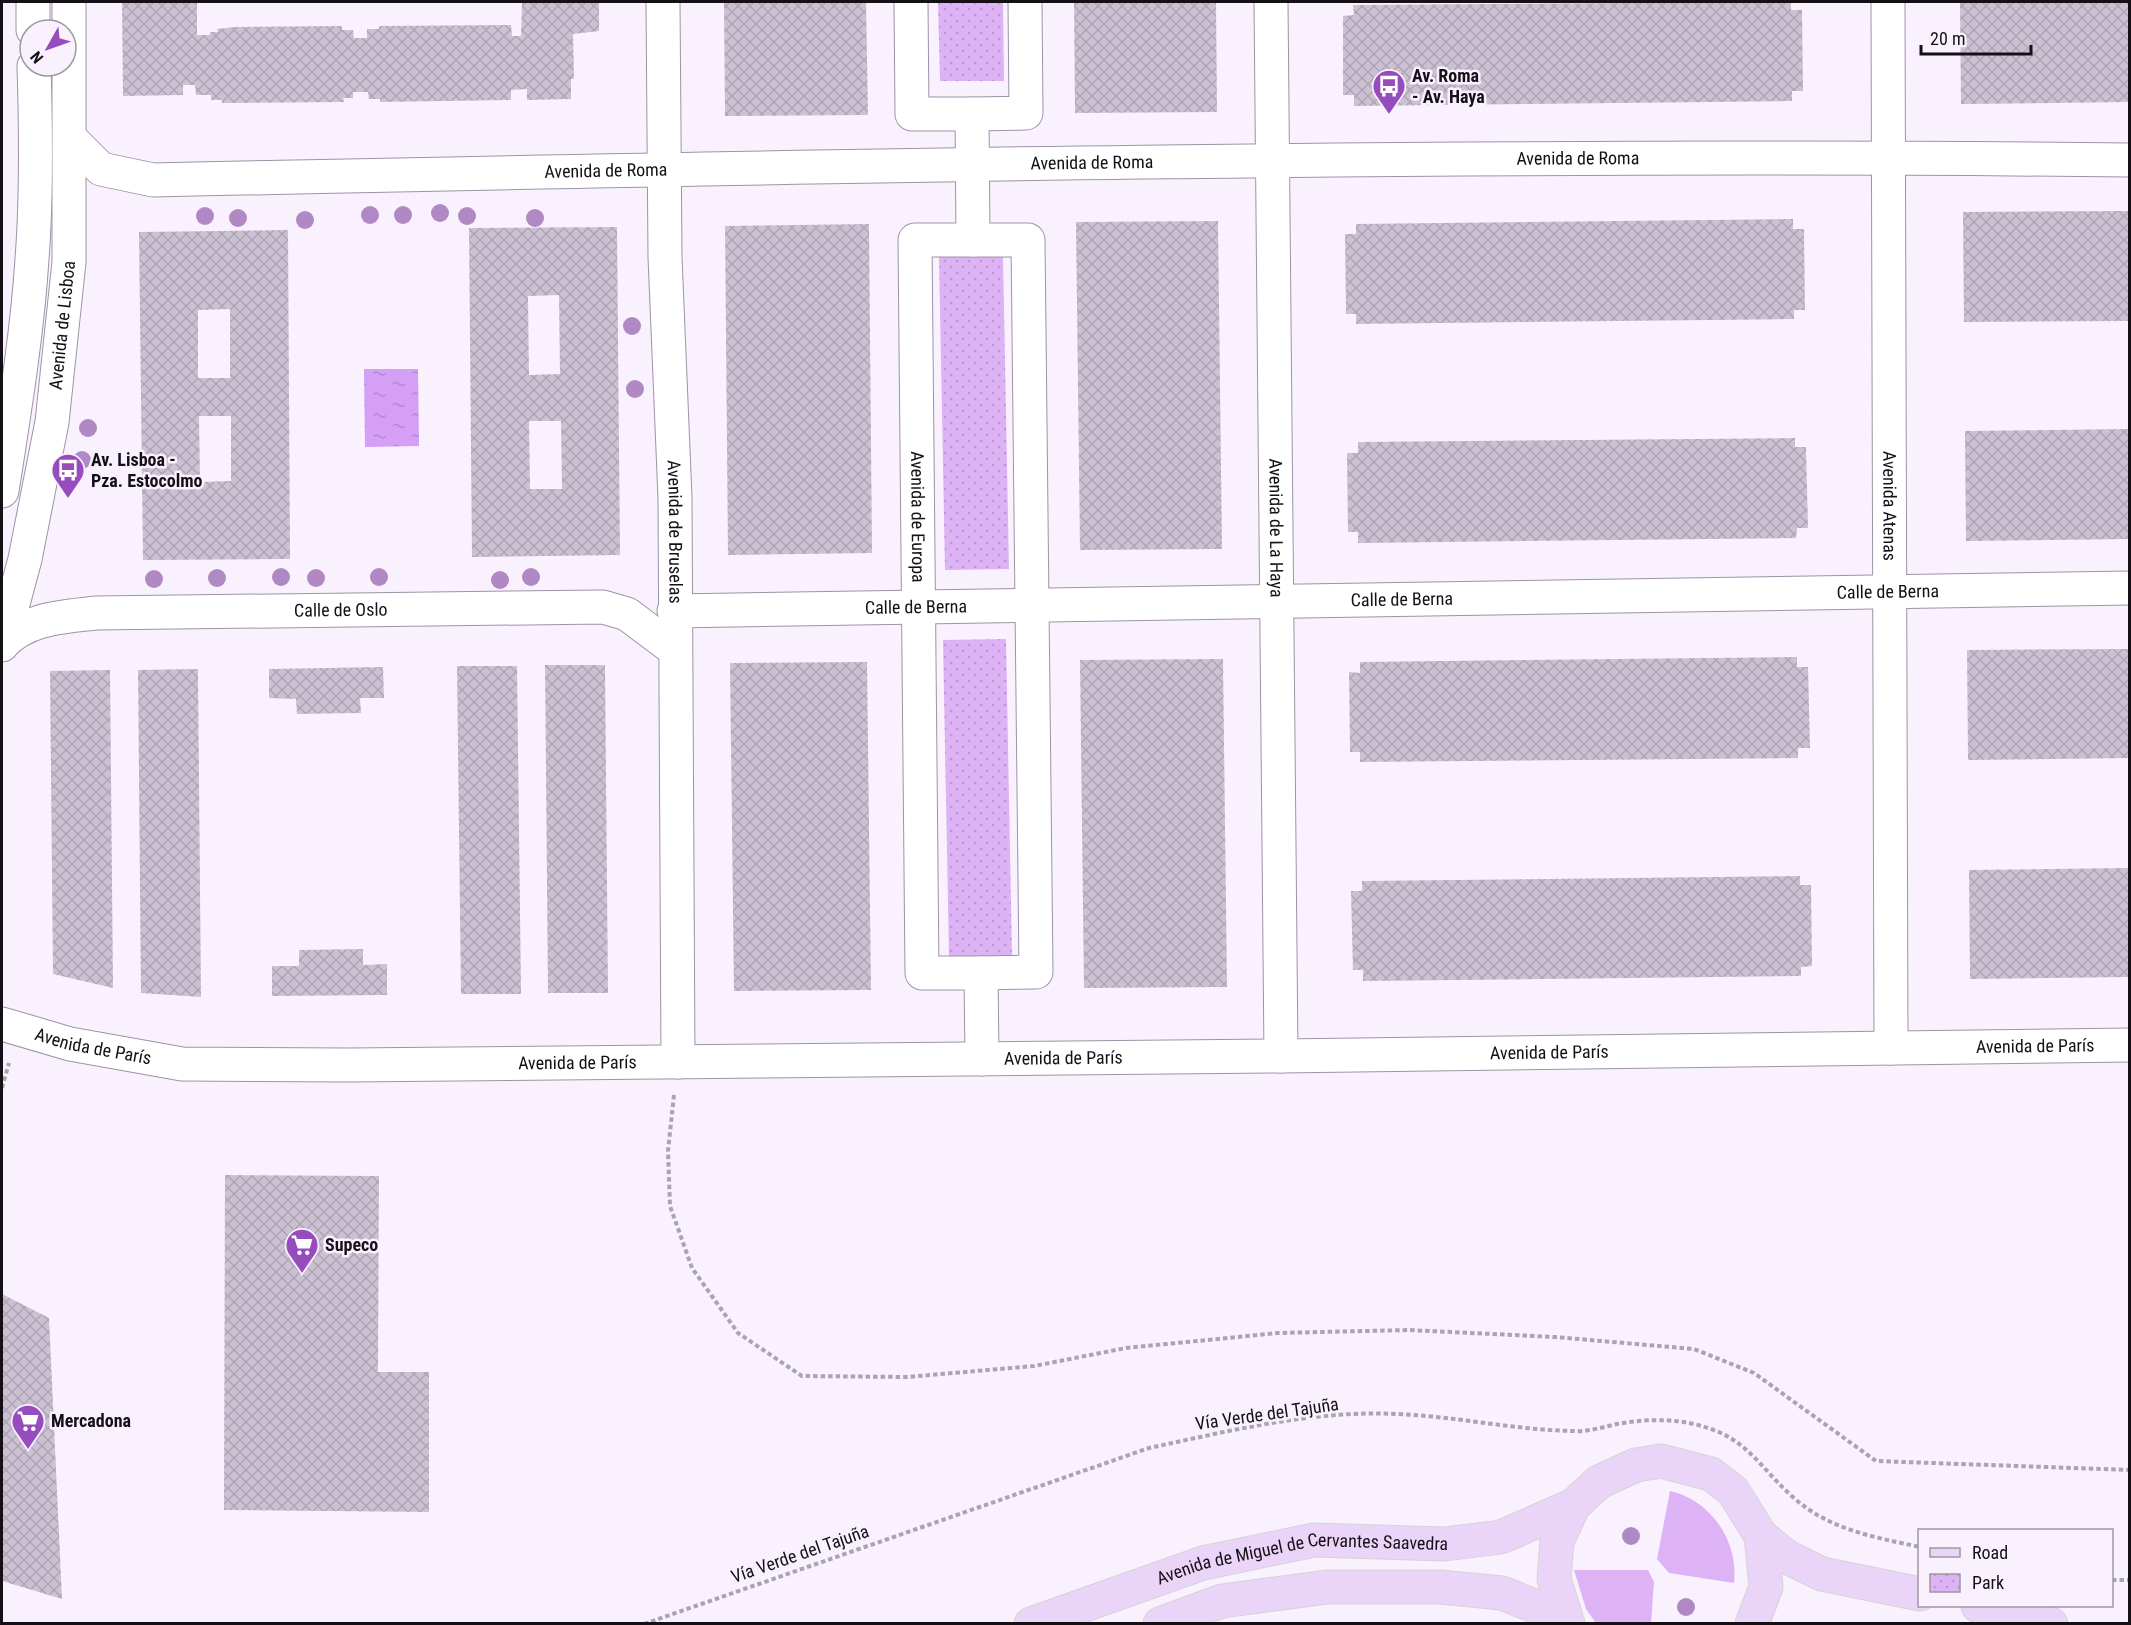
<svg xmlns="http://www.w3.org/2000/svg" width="2131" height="1625" font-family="'Roboto Condensed',sans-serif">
<defs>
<pattern id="park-dots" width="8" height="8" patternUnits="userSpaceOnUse" patternTransform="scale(1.5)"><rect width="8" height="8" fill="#ddb3f6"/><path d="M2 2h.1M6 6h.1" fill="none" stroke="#bd99d2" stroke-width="1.8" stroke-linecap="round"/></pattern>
<pattern id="water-ripples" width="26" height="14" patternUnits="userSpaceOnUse" patternTransform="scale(1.5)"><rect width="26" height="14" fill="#d49ff4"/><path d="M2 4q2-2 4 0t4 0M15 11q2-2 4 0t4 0" fill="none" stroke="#b588d0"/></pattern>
<pattern id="building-cross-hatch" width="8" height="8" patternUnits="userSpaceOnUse" patternTransform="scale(1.5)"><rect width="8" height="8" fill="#ccc1d3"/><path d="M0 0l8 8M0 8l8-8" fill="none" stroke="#aea5b4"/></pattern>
</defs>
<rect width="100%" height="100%" fill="#f9f2fe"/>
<path fill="#ddb3f6" d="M1670 1491C1711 1500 1739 1542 1734 1583L1669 1573 1657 1559Z
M1574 1570H1648L1654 1582 1651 1623H1596L1586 1609Z"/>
<path fill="url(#park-dots)" d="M938 2H1003L1004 81H940Z
M939 257H1003L1009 569 945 570Z
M1006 639 1012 956 949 957 943 640Z"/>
<path fill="url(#water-ripples)" d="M364 369H418L419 446 365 447Z"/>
<path fill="url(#building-cross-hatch)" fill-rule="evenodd" d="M122 2H197V35H210V32H218L217 29 235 27 342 26V30H353L354 38H367V29H379V26L511 25 512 36H521L522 2H599V31L573 34 574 79H571V99L527 100V89L511 90V100L380 102V99H369L368 92H353V98H343L344 102 222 103V100H211V95H196L195 85H183V95L123 96Z
M724 2H866L868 115 725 116Z
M1074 2H1216L1217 112 1075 113Z
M1791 2V10H1802L1803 91H1792V101L1354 106V95H1343V16L1354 15 1353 5Z
M1960 2H2130V102L1961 104Z
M2130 211V321L1964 322 1963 212Z
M1793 219V229H1804L1805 310H1794V319L1356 324V314H1346L1345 234H1356V224Z
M1218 221 1222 549 1080 550 1076 222Z
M869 224 872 553 728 555 725 226Z
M617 227 620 555 472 557 469 228ZM559 295 560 374 529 375 528 296ZM529 421H561L562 489H530Z
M288 230 290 559 143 560 139 232ZM230 309V378H198V310ZM199 416H231V481L200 482Z
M2130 429V539L1966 541 1965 431Z
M1795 438V447H1806L1808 528H1797L1796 538 1358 543V532H1348L1347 453H1358V442Z
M2130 649V758L1968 760 1967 650Z
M1797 657V667H1808L1810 748H1798V758L1360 762V752H1350L1349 672 1360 673V662Z
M1223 659 1227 987 1084 988 1080 660Z
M867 662 871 990 734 991 730 663Z
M545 665H605L608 993H548Z
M457 666H517L521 994H461Z
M383 667 384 698H360L361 713 297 714 296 699 269 698V669Z
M198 669 201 997 141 993 138 670Z
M110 670 113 988 53 974 50 671Z
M2130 868V977L1970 979 1969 870Z
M1800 876V885H1811L1812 966 1801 967V976L1363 981V970H1353L1351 891H1362V881Z
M363 949V965L387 964V995L272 996V966H299V950Z
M225 1175 379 1176 378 1372H429V1512L224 1510Z
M2 1294 49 1318 62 1599 2 1581Z"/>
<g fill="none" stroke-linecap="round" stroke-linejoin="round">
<defs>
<g id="minor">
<path d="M33 2V30"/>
<path id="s1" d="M663 2 665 257 675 498 678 1062"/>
<path id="s2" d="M911 2 912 114H972L973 240H915L922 973H981L982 1059"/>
<path id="s3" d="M1271 2 1281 1056"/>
<path id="s4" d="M1888 2 1891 1048"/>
<path d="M972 114 1026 113 1025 2"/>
<path id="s5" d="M70 138 101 169 153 180C812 166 1471 153 2130 160"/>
<path d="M973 240H1028L1036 972 981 973"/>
<path d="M2 491C14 414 27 336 32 259 37 194 36 130 34 66"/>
<path id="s6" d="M674 611 2130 588"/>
<path id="s7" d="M2 644C28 618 61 617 96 613L603 607 627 614 675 650"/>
<path id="s8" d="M2 645 25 559 52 422 69 262V2"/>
<path id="s9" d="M2 1024 70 1044 182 1064 349 1065 1281 1056 2130 1045"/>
</g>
<g id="major">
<path d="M1761 1536 1787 1557 1822 1574 1920 1594"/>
<path d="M1978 1606 2051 1624"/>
<path id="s10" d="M1031 1624 1203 1563 1314 1540 1444 1544 1501 1537 1574 1505"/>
<path d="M1160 1624 1222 1601 1327 1587H1440L1502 1593 1564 1618"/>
<path d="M1568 1624 1554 1579 1557 1541 1574 1505 1599 1482 1636 1465 1661 1461 1711 1474 1733 1491 1761 1536 1766 1587 1752 1624"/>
</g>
</defs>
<use href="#minor" stroke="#9e93a5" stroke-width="35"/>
<use href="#major" stroke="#d5d4d5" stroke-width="35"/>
<path stroke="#aaa4ae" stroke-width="4" stroke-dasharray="4.5 3" stroke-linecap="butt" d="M2 1088 9 1063
M674 1095 668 1151 670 1206 692 1268 738 1333 802 1376 907 1377 1034 1366 1126 1348 1278 1333 1409 1330 1555 1337 1694 1349 1754 1373 1876 1461 2130 1470
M2112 1580H2130
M644 1624 1149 1448C1229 1431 1313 1410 1396 1414 1455 1416 1513 1430 1573 1431 1588 1432 1603 1427 1617 1424 1650 1418 1685 1418 1716 1431 1750 1444 1767 1475 1794 1498 1830 1530 1874 1537 1920 1547"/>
<use href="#minor" stroke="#fff" stroke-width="33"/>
<use href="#major" stroke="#ead4f8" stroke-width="33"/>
</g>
<g fill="#b089c4">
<circle cx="440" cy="213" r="9"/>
<circle cx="370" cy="215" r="9"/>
<circle cx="403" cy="215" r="9"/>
<circle cx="205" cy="216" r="9"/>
<circle cx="467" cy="216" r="9"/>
<circle cx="238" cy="218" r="9"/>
<circle cx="535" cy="218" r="9"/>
<circle cx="305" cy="220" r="9"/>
<circle cx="632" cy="326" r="9"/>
<circle cx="635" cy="389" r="9"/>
<circle cx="88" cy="428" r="9"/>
<circle cx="82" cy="460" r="9"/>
<circle cx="281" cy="577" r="9"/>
<circle cx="379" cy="577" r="9"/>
<circle cx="531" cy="577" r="9"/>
<circle cx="217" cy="578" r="9"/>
<circle cx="316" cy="578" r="9"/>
<circle cx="154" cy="579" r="9"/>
<circle cx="500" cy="580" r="9"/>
<circle cx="1631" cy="1536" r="9"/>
<circle cx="1686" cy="1607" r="9"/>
</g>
<defs>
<symbol id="bus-pin" viewBox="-11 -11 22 30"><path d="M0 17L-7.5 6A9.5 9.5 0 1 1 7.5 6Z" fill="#974cbe" stroke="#f9f2fe"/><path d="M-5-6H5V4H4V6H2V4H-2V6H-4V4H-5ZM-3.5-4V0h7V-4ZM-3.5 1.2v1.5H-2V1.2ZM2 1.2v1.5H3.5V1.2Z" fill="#fff"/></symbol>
<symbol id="supermarket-pin" viewBox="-11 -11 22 30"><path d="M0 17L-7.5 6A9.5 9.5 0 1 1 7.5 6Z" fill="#974cbe" stroke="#f9f2fe"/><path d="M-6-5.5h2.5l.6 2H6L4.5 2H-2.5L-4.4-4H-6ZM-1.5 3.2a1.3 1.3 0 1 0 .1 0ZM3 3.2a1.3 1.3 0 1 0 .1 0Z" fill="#fff"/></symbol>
</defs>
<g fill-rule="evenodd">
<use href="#bus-pin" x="1370" y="67" width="38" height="52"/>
<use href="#bus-pin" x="49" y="451" width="38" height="52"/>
<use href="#supermarket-pin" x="283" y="1226" width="38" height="52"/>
<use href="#supermarket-pin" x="9" y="1402" width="38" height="52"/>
</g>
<g text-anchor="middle" stroke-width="5" stroke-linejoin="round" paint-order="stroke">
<g font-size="18" font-weight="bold" fill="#141016" stroke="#f9f2fe" text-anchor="start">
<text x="1412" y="82">Av. Roma<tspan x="1412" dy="21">- Av. Haya</tspan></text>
<text x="91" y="466">Av. Lisboa -<tspan x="91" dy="21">Pza. Estocolmo</tspan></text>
<text x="325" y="1251">Supeco</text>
<text x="51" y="1427">Mercadona</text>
</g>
<g font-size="18" fill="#141016" stroke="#f9f2fe">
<text dy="6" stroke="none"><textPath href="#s5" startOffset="1522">Avenida de Roma</textPath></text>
<text dy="6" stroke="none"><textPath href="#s5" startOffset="1036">Avenida de Roma</textPath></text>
<text dy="6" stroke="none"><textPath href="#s5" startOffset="550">Avenida de Roma</textPath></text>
<text dy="6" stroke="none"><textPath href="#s8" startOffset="326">Avenida de Lisboa</textPath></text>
<text dy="6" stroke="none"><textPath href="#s4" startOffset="504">Avenida Atenas</textPath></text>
<text dy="6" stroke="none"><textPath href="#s2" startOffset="633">Avenida de Europa</textPath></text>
<text dy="6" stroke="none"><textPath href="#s3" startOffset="526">Avenida de La Haya</textPath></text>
<text dy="6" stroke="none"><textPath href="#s1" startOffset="530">Avenida de Bruselas</textPath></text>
<text dy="6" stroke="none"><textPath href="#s6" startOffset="1214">Calle de Berna</textPath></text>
<text dy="6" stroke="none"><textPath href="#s6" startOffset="728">Calle de Berna</textPath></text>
<text dy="6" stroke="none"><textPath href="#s6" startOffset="242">Calle de Berna</textPath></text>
<text dy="6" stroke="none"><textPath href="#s7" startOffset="346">Calle de Oslo</textPath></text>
<text dy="6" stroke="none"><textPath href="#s9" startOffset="94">Avenida de París</textPath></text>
<text dy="6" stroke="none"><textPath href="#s9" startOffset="2038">Avenida de París</textPath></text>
<text dy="6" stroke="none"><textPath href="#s9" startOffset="1552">Avenida de París</textPath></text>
<text dy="6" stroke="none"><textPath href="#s9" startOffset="1066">Avenida de París</textPath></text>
<text dy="6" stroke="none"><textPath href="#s9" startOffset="580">Avenida de París</textPath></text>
<text transform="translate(1267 1414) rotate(-8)" y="6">Vía Verde del Tajuña</text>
<text transform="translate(800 1554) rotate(-19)" y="6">Vía Verde del Tajuña</text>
<text dy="6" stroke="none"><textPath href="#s10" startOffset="282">Avenida de Miguel de Cervantes Saavedra</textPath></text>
</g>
</g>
<rect width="2131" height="1625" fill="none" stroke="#141016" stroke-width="6"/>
<rect x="1918" y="1529" width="195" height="78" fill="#f9f2fe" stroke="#9d98a1" stroke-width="1.5"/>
<rect x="1930" y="1548" width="30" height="9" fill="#ead4f8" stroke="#9d98a1" stroke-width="1.5"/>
<text x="1972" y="1559" font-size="18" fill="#141016">Road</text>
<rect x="1930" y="1574" width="30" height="18" fill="url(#park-dots)" stroke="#9d98a1" stroke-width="1.5"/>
<text x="1972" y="1589" font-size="18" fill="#141016">Park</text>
<g transform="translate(48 48) rotate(230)"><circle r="28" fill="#f9f2fe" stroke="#9d98a1" stroke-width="1.5"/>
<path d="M0-4.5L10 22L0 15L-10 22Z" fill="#974cbe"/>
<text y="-9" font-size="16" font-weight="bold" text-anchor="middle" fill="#141016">N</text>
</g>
<path d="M1921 45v9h110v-9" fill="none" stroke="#141016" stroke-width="3"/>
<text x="1930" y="45" font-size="18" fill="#141016" stroke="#f9f2fe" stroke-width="4.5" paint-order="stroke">20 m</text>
</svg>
